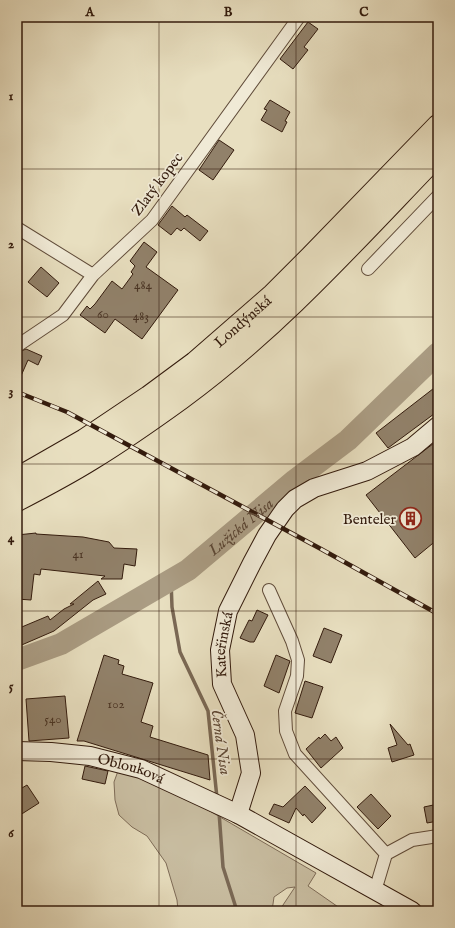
<svg xmlns="http://www.w3.org/2000/svg" width="455" height="928" font-family="'IM FELL English',serif">
<rect width="100%" height="100%" fill="#e8dfc0"/>
<filter id="stains"><feTurbulence type="fractalNoise" baseFrequency=".005" numOctaves="4"/><feColorMatrix values="0 0 0 0 .2 0 0 0 0 .09 0 0 0 0 .02 0 0 0 .5 -.17"/></filter>
<radialGradient id="worn" r=".72"><stop offset=".6" stop-color="#630" stop-opacity="0"/><stop offset="1" stop-color="#630" stop-opacity=".3"/></radialGradient>
<path fill="#c9bea2" stroke="#7e6c58" d="M118 771 141 775 208 810 316 873 308 886 344 911H279L295 887 287 888 274 897 272 911H178L177 900 166 863 147 836 132 827 119 815 115 800 114 782Z"/>
<g fill="none" stroke-linecap="round" stroke-linejoin="round">
<path stroke="#7a6854" stroke-width="3.5" d="M171 580 172 607 180 652 208 711 217 798
M219 812 223 867 237 911"/>
<path stroke="#aa9c83" stroke-width="22" id="s1" d="M17 660 61 644 188 570 295 480 348 440 438 353"/>
</g>
<path fill="#91816a" stroke="#331b0d" d="M308 22 318 29 304 47 308 50 293 69 280 59Z
M270 100 290 112 285 121 287 122 282 132 261 120 267 110 264 109Z
M219 140 234 150 213 180 199 170Z
M172 206 185 217 187 215 208 231 200 241 184 228 181 231 177 228 171 235 158 225Z
M144 242 157 252 146 267 178 290 142 339 115 319 105 333 80 315 87 306 90 309 95 304 112 281 122 289 133 274 131 272 135 266 130 261Z
M41 267 59 283 47 297 28 282Z
M26 349 42 356 38 365 28 360 17 385V353Z
M438 385V411L388 448 376 433Z
M438 440V539L415 558 366 495Z
M36 533V534L83 537 109 542 114 548 137 549 135 566 124 564 122 579H101L105 576 41 569 40 575 34 574 31 600 17 599V535Z
M98 581 106 594 93 600 54 631 17 647V629L48 616 50 620 64 609 74 604H70Z
M257 610 268 615 254 642H250L240 638 249 620 252 621Z
M324 628 342 635 331 663 313 656Z
M104 655 119 660 118 664 124 666 122 674 153 683 141 722 153 726 150 737 208 755 210 780 84 741H77Z
M276 655 290 661 279 693 264 686Z
M305 681 323 687 312 718 295 713Z
M65 696 69 738 29 741 26 699Z
M390 724 408 745 410 744 414 755 392 762 388 748 397 745Z
M325 734 331 741 336 737 343 748 321 768 306 749 319 737 320 739Z
M85 766 108 771 105 784 82 779Z
M27 785 39 803 17 817V791Z
M305 786 326 808 312 823 304 814 303 816 296 808 289 823 269 814 274 804 283 807Z
M371 794 391 816 378 829 357 807Z
M438 804V821L427 823 424 807Z"/>
<g fill="none" stroke-linecap="round" stroke-linejoin="round">
<defs>
<path id="street" d="M17 228 93 275
M368 269 438 196
M17 346 63 315 93 275 152 220 299 17
M269 590 292 641 298 660 297 676 285 711 286 731 295 754 386 854
M375 891 386 854 412 840 438 836"/>
<g id="secondary">
<path id="s2" d="M17 751 51 752 90 756 141 769 238 814 412 911"/>
<path id="s3" d="M238 814 251 773 245 735 222 684 220 650 228 611 252 563 267 535 285 509 295 499 314 488 367 471 413 447 438 426"/>
</g>
<g id="highway">
<path id="s4" d="M17 479 85 440 149 397 195 363 273 295 311 257 438 126"/>
<path d="M17 500C42 487 67 474 91 459 122 440 152 419 181 398 277 328 356 239 438 154"/>
</g>
</defs>
<use href="#street" stroke="#604c3a" stroke-width="14"/>
<use href="#secondary" stroke="#331b0d" stroke-width="20"/>
<use href="#highway" stroke="#331b0d" stroke-width="24"/>
<use href="#street" stroke="#f0ead6" stroke-width="12"/>
<use href="#secondary" stroke="#f0ead6" stroke-width="18"/>
<use href="#highway" stroke="#e8dfc0" stroke-width="22"/>
<defs>
<path id="rail" d="M17 392 67 412 321 549 438 614"/>
</defs>
<use href="#rail" stroke="#331b0d" stroke-width="4.5"/>
<use href="#rail" stroke="#f0ead6" stroke-width="3" stroke-dasharray="9" stroke-linecap="butt"/>
</g>
<path fill="none" stroke="#331b0d" stroke-width="1" stroke-opacity="0.55" d="M159 17V911M296 17V911M17 169H438M17 317H438M17 464H438M17 611H438M17 759H438"/>
<defs>
<symbol id="building-ring" viewBox="-11 -11 22 22"><circle r="9.5" fill="#f0ead6" stroke="#8f2418" stroke-width="1.5"/><path d="M-4-6H4V6H1V3H-1V6H-4ZM-2.5-4.3h1.7v1.8h-1.7ZM.8-4.3h1.7v1.8H.8ZM-2.5-1h1.7V.8h-1.7ZM.8-1h1.7V.8H.8Z" fill="#8f2418"/></symbol>
</defs>
<g fill-rule="evenodd">
<use href="#building-ring" x="398" y="506" width="25" height="25"/>
</g>
<g text-anchor="middle" stroke-width="3.5" stroke-linejoin="round" paint-order="stroke">
<g font-size="13" fill="#4a3424">
<text x="143" y="289">484</text>
<text x="103" y="318">60</text>
<text x="141" y="320">483</text>
<text x="78" y="558">41</text>
<text x="116" y="708">102</text>
<text x="53" y="723">540</text>
</g>
<g font-size="15" fill="#331b0d" stroke="#f0ead6">
<text transform="translate(157 184) rotate(-53)" y="5">Zlatý kopec</text>
<text dy="5" stroke="none"><textPath href="#s4" startOffset="276">Londýnská</textPath></text>
<text dy="5" stroke="none"><textPath href="#s3" startOffset="177">Kateřinská</textPath></text>
<text dy="5" stroke="none"><textPath href="#s2" startOffset="116">Oblouková</textPath></text>
</g>
<g font-size="15" fill="#331b0d" stroke="#f0ead6" text-anchor="end">
<text x="396" y="524">Benteler</text>
</g>
<g font-size="16" font-style="italic" fill="#5d4836" stroke="#f0ead6">
<text dy="6" stroke="none"><textPath href="#s1" startOffset="262">Lužická Nisa</textPath></text>
<text transform="translate(222 742) rotate(82)" y="6">Černá Nisa</text>
</g>
</g>
<rect width="455" height="928" fill="none" stroke="#e8dfc0" stroke-width="44"/>
<rect x="22" y="22" width="411" height="884" fill="none" stroke="#331b0d" stroke-width="1.5"/>
<g font-size="13" text-anchor="middle" font-weight="bold" fill="#331b0d">
<text x="90" y="16">A</text>
<text x="228" y="16">B</text>
<text x="364" y="16">C</text>
<text x="11" y="100">1</text>
<text x="11" y="248">2</text>
<text x="11" y="395">3</text>
<text x="11" y="542">4</text>
<text x="11" y="690">5</text>
<text x="11" y="837">6</text>
</g>
<rect width="100%" height="100%" filter="url(#stains)"/>
<rect width="100%" height="100%" fill="url(#worn)"/>
</svg>
